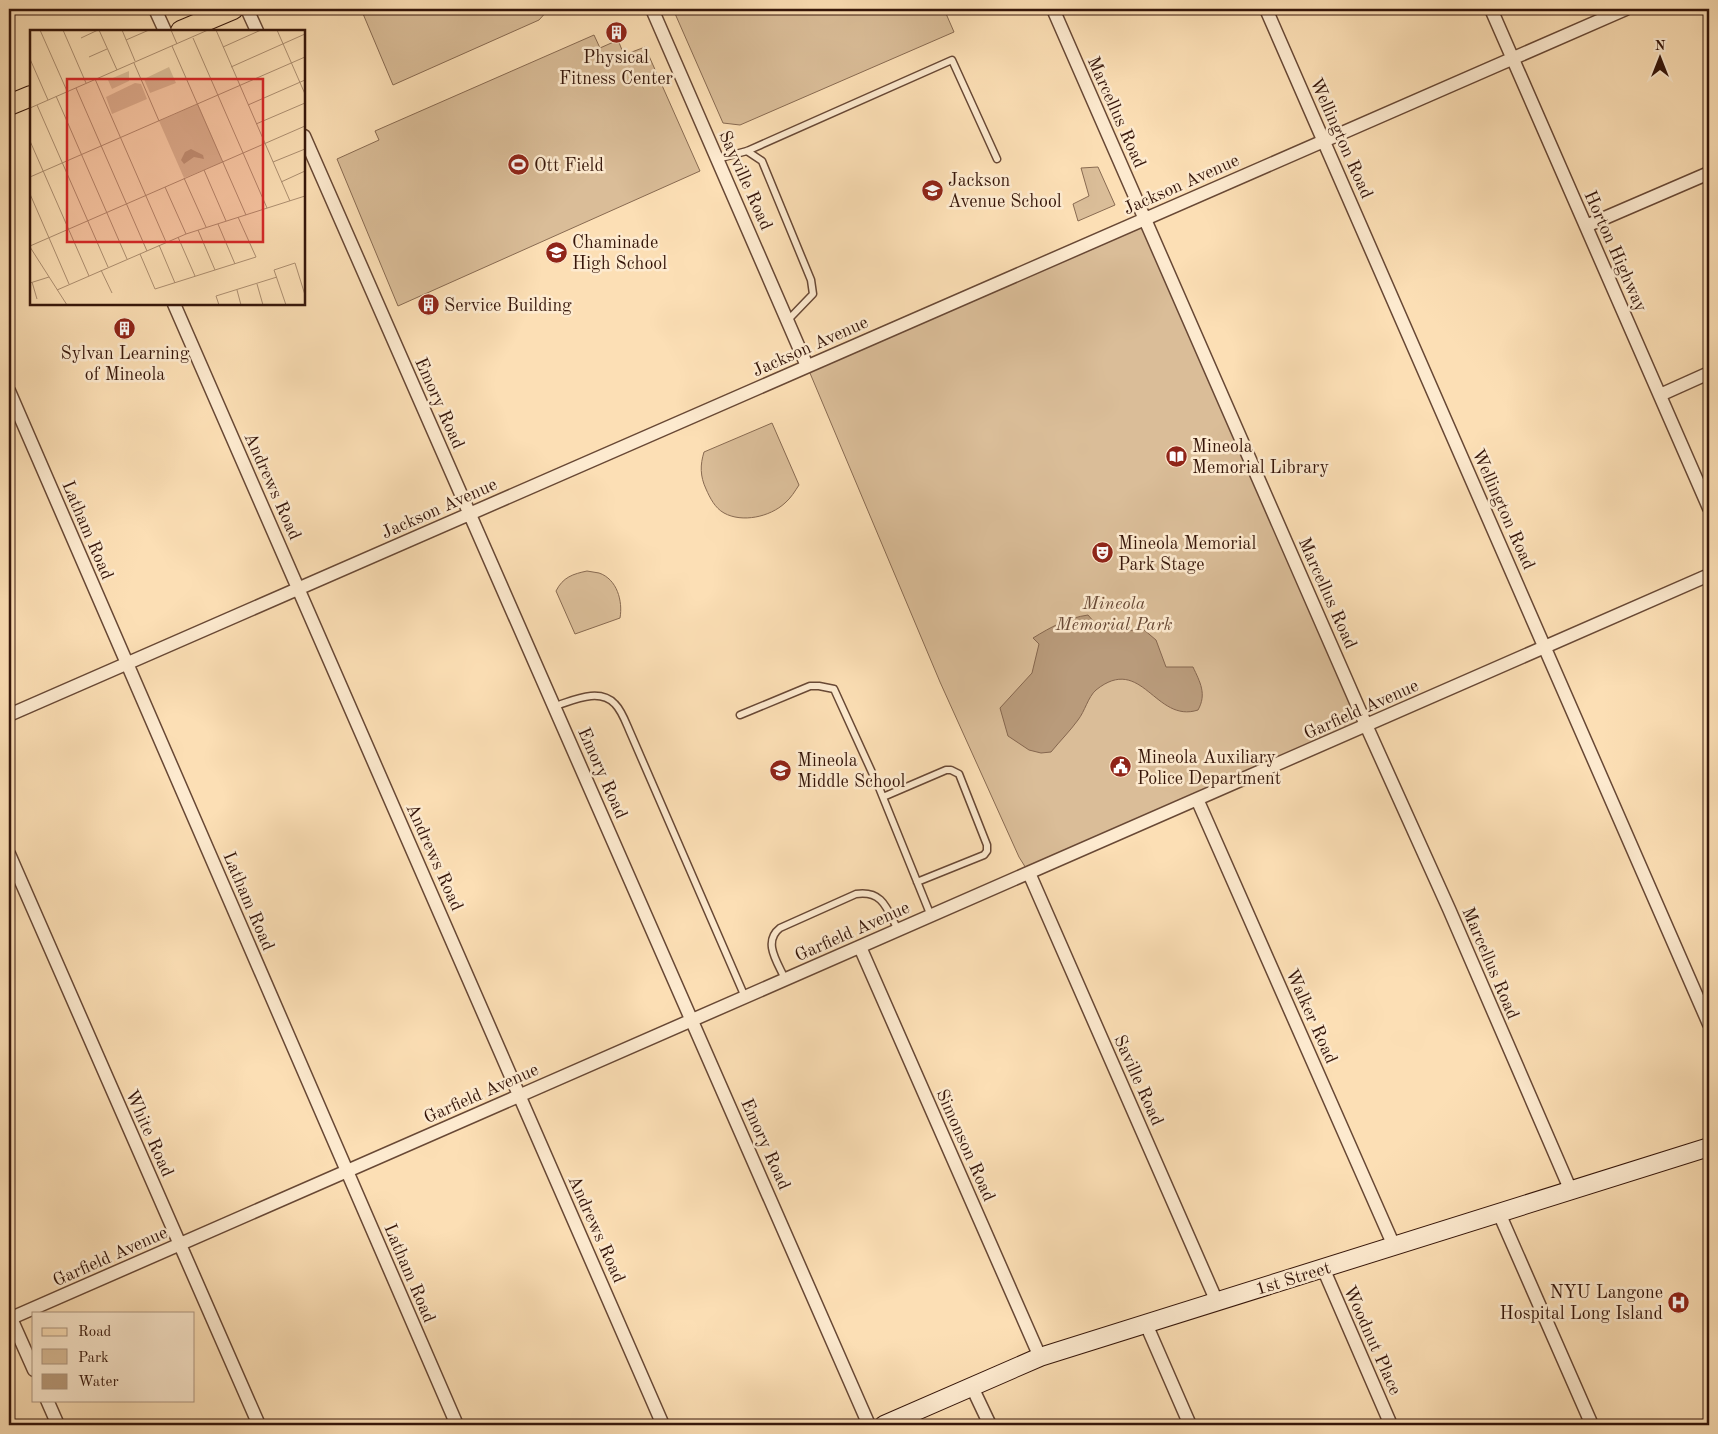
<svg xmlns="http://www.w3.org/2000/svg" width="1718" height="1434" font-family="'Old Standard TT',serif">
<rect width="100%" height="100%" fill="#fcdfb5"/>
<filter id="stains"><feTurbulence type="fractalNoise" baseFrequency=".004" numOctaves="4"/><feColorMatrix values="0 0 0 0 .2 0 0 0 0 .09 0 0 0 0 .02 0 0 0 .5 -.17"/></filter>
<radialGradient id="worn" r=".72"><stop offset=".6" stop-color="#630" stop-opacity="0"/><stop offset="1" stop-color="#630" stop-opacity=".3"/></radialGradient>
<path fill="#dabd98" stroke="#886a51" d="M361 9H549L539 20 393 85Z
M673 9H944L954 32 740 125 723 123Z
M594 35 600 48 618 40 624 55 645 47 700 171 398 306 337 159 379 140 375 131Z
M1098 167 1115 205 1078 221 1073 204 1089 196 1081 168Z
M1146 218 1366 725 1029 873 1019 857 940 682 807 366Z
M772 423 799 485C795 491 791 498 785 503 770 517 742 523 724 513 715 508 710 498 706 489 700 476 700 465 704 452Z
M587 571C591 572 595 572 599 573 617 579 623 601 620 618L575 634 556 591C563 577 573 574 587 571Z"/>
<path fill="#b99b7b" stroke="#85664e" d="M1088 615 1095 623 1110 621 1118 632 1143 629 1156 640 1166 667H1193C1200 682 1207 694 1198 710 1155 724 1142 653 1096 690 1088 697 1085 711 1078 720 1070 731 1060 741 1051 752L1041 753 1029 750 1008 736 1000 708 1032 673 1039 644 1033 638C1051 627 1067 618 1088 615Z"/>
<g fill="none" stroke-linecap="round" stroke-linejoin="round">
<defs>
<path id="lane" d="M747 151 762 161 811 280 813 294 788 320
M717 159 747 151 952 60 997 159
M555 706C572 701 599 687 615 704 622 711 626 723 630 732L745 997
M740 715 810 686H819L834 689 880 790 931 916
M883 797 946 770H951L959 774 987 845V851L984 855 917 882
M785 979C778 963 762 942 780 928L856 894C883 890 887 909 898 930"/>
<path id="street" d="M155 9 165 31
M247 9 257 31
M652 9 807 366
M1053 9 1366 725 1449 909 1571 1191
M1266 9 1709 1024
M1491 9 1709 508
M304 136 869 1425
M1586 226 1709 173
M174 304 663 1425
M9 391 457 1425
M1660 395 1709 373
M9 715 1626 9
M1197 799 1394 1246
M9 854 259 1425
M1029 873 1217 1302
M860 947 1040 1357
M1499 1213 1592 1425
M1323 1268 1391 1425
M9 1314 34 1370
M9 1319 1709 575
M1146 1324 1190 1425
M972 1387 990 1425
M47 1400 58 1425"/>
<path id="secondary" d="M884 1425 1040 1357 1709 1147"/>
<path id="primary" d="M181 31 233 9
M9 105 31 96"/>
</defs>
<use href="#lane" stroke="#684835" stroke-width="9"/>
<use href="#street" stroke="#684835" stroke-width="15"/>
<use href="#secondary" stroke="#36160a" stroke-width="20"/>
<use href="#primary" stroke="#36160a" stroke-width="22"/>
<use href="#lane" stroke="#fdeacf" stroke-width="6"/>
<use href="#street" stroke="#fdeacf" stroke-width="12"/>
<use href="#secondary" stroke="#fdeacf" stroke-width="18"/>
<use href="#primary" stroke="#fcdfb5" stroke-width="20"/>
</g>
<defs>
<symbol id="building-disc" viewBox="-11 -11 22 22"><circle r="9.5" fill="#8f2418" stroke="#fdeacf"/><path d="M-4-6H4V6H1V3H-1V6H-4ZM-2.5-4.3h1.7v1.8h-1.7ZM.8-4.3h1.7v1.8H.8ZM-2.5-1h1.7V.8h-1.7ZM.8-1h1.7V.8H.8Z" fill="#fff"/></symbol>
<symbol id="stadium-disc" viewBox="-11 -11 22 22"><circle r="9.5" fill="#8f2418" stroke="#fdeacf"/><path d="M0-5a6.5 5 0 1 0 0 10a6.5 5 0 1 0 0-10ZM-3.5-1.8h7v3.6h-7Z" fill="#fff"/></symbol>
<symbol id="school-disc" viewBox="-11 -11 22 22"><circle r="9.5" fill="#8f2418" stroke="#fdeacf"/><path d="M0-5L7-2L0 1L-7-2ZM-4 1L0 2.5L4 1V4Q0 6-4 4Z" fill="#fff"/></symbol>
<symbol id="library-disc" viewBox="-11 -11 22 22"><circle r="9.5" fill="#8f2418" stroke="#fdeacf"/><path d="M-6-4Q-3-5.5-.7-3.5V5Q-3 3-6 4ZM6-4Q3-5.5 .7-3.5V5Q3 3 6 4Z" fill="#fff"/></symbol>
<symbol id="theatre-disc" viewBox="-11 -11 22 22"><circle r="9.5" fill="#8f2418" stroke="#fdeacf"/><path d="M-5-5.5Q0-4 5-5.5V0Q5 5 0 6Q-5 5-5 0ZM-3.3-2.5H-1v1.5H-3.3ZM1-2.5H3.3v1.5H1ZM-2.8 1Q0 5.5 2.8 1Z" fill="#fff"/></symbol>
<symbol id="civic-disc" viewBox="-11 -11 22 22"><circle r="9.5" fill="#8f2418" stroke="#fdeacf"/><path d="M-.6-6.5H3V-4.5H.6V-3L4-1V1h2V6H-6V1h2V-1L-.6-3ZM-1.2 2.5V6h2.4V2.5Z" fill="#fff"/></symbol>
<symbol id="hospital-disc" viewBox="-11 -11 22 22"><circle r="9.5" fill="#8f2418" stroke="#fdeacf"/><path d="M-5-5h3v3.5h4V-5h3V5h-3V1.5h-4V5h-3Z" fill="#fff"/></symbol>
</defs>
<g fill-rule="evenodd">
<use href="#building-disc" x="604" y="20" width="25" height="25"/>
<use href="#stadium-disc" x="506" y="152" width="25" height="25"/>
<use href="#school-disc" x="920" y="178" width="25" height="25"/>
<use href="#school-disc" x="544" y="240" width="25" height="25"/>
<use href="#building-disc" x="416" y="292" width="25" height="25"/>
<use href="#building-disc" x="112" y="316" width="25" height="25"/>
<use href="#library-disc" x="1164" y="444" width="25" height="25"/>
<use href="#theatre-disc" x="1090" y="540" width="25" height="25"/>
<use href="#civic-disc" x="1108" y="754" width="25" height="25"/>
<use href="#school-disc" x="768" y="758" width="25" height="25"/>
<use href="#hospital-disc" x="1666" y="1290" width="25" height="25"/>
</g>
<g text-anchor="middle" stroke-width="5" stroke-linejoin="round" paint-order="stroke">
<g font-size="18" fill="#36160a" stroke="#fdeacf" text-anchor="start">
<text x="616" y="63" text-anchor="middle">Physical<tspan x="616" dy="21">Fitness Center</tspan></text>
<text x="534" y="171">Ott Field</text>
<text x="948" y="186">Jackson<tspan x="948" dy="21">Avenue School</tspan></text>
<text x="572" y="248">Chaminade<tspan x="572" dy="21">High School</tspan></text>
<text x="444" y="311">Service Building</text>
<text x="125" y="359" text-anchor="middle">Sylvan Learning<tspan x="125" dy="21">of Mineola</tspan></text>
<text x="1192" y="452">Mineola<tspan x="1192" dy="21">Memorial Library</tspan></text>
<text x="1118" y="549">Mineola Memorial<tspan x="1118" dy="21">Park Stage</tspan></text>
<text x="1137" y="763">Mineola Auxiliary<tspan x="1137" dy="21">Police Department</tspan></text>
<text x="797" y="766">Mineola<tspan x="797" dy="21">Middle School</tspan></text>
<text x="1663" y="1298" text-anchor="end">NYU Langone<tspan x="1663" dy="21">Hospital Long Island</tspan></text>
</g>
<g font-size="18" fill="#36160a" stroke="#fdeacf">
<text transform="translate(1117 112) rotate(66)" y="6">Marcellus Road</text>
<text transform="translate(1342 138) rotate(66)" y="6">Wellington Road</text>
<text transform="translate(746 180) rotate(66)" y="6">Sayville Road</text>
<text transform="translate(1181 184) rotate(-24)" y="6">Jackson Avenue</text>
<text transform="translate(1616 251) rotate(66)" y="6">Horton Highway</text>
<text transform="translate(810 346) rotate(-24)" y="6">Jackson Avenue</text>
<text transform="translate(440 403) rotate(66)" y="6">Emory Road</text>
<text transform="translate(273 486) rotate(66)" y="6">Andrews Road</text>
<text transform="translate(439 508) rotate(-24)" y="6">Jackson Avenue</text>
<text transform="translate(1504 509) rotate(66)" y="6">Wellington Road</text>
<text transform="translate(88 530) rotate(67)" y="6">Latham Road</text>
<text transform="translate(1328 593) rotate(66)" y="6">Marcellus Road</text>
<text transform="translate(1361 709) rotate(-24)" y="6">Garfield Avenue</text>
<text transform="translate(603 773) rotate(66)" y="6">Emory Road</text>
<text transform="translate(435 857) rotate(66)" y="6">Andrews Road</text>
<text transform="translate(249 901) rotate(67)" y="6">Latham Road</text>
<text transform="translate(852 931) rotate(-24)" y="6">Garfield Avenue</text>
<text transform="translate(1491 963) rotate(67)" y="6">Marcellus Road</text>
<text transform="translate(1312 1016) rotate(66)" y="6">Walker Road</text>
<text transform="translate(1139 1080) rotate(66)" y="6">Saville Road</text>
<text transform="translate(481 1093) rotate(-24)" y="6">Garfield Avenue</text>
<text transform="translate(150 1133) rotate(66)" y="6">White Road</text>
<text transform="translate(766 1144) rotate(66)" y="6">Emory Road</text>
<text transform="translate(966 1145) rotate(66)" y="6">Simonson Road</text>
<text transform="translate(597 1229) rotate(66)" y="6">Andrews Road</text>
<text transform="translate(110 1256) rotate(-24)" y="6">Garfield Avenue</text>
<text transform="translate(410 1273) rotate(67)" y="6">Latham Road</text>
<text transform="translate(1293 1278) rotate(-17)" y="6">1st Street</text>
<text transform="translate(1373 1340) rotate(66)" y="6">Woodnut Place</text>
</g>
<g font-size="18" font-style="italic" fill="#674835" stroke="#fdeacf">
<text x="1114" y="609">Mineola<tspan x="1114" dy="21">Memorial Park</tspan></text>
</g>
</g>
<g transform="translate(30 30)">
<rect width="275" height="275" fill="#fcdfb5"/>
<path d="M139 37 146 53 120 63 114 49ZM99 41V51L82 59 78 50ZM105 53 111 54 117 69 82 84 76 67ZM168 74 193 132 154 148 129 91Z" fill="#dabd98"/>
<path d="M161 119 173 125 174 129 164 127 154 134 151 130 155 122Z" fill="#b99b7b"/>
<path fill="none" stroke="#ad8f71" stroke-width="1" d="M10 0 37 61M33 0 56 53M69 0 87 40M92 0 105 31M141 0 147 14M186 0 260 171M247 0 275 64M51 8 68 0M163 8 237 178M96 10 119 0M142 16 216 185M193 17 231 0M59 27 77 19M0 29 18 70M104 33 129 91M201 37 275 4M65 49 136 212M46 58 117 221M26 66 97 229M7 75 78 237M218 75 275 50M0 78 178 0M226 94 275 73M0 111 59 246M243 132 275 119M174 140 196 191M0 147 275 27M154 148 176 197M251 152 275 141M135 157 156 204M0 164 39 254M188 194 205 234M168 200 185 240M148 207 165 246M129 215 145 253M0 216 275 96M0 217 37 275M110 224 125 259 226 227 208 187M71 240 82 263M2 252 7 269M0 253 19 247M227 254 233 275M27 260 156 204 275 166M207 260 211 275M189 275 186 266 247 247M256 275 244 240 265 233 275 265"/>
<path fill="#d62828" fill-opacity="0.15" stroke="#d62828" stroke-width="2.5" d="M37 49H233V212H37Z"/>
<rect width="275" height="275" fill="none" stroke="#36160a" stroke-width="2.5"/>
</g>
<rect width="1718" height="1434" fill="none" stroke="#fcdfb5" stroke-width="30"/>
<rect x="10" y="10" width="1698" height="1414" fill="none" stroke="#36160a" stroke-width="2.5"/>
<rect x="15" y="15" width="1688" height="1404" fill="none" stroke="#36160a"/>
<rect x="32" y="1312" width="162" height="90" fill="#fdeacf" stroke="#ad9580"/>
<rect x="42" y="1328" width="25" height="8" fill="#fcdfb5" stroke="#ad9580"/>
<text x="78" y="1336" font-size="15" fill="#36160a">Road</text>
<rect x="42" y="1349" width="25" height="15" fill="#dabd98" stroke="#ad9580"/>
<text x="78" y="1362" font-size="15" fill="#36160a">Park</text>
<rect x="42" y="1374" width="25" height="15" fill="#b99b7b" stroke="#ad9580"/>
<text x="78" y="1386" font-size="15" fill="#36160a">Water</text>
<g transform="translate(1660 58)" stroke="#fdeacf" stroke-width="4" paint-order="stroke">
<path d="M0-4L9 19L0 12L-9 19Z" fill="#36160a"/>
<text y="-8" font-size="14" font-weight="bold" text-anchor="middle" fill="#36160a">N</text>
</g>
<rect width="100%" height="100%" filter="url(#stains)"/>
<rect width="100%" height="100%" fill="url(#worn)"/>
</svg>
